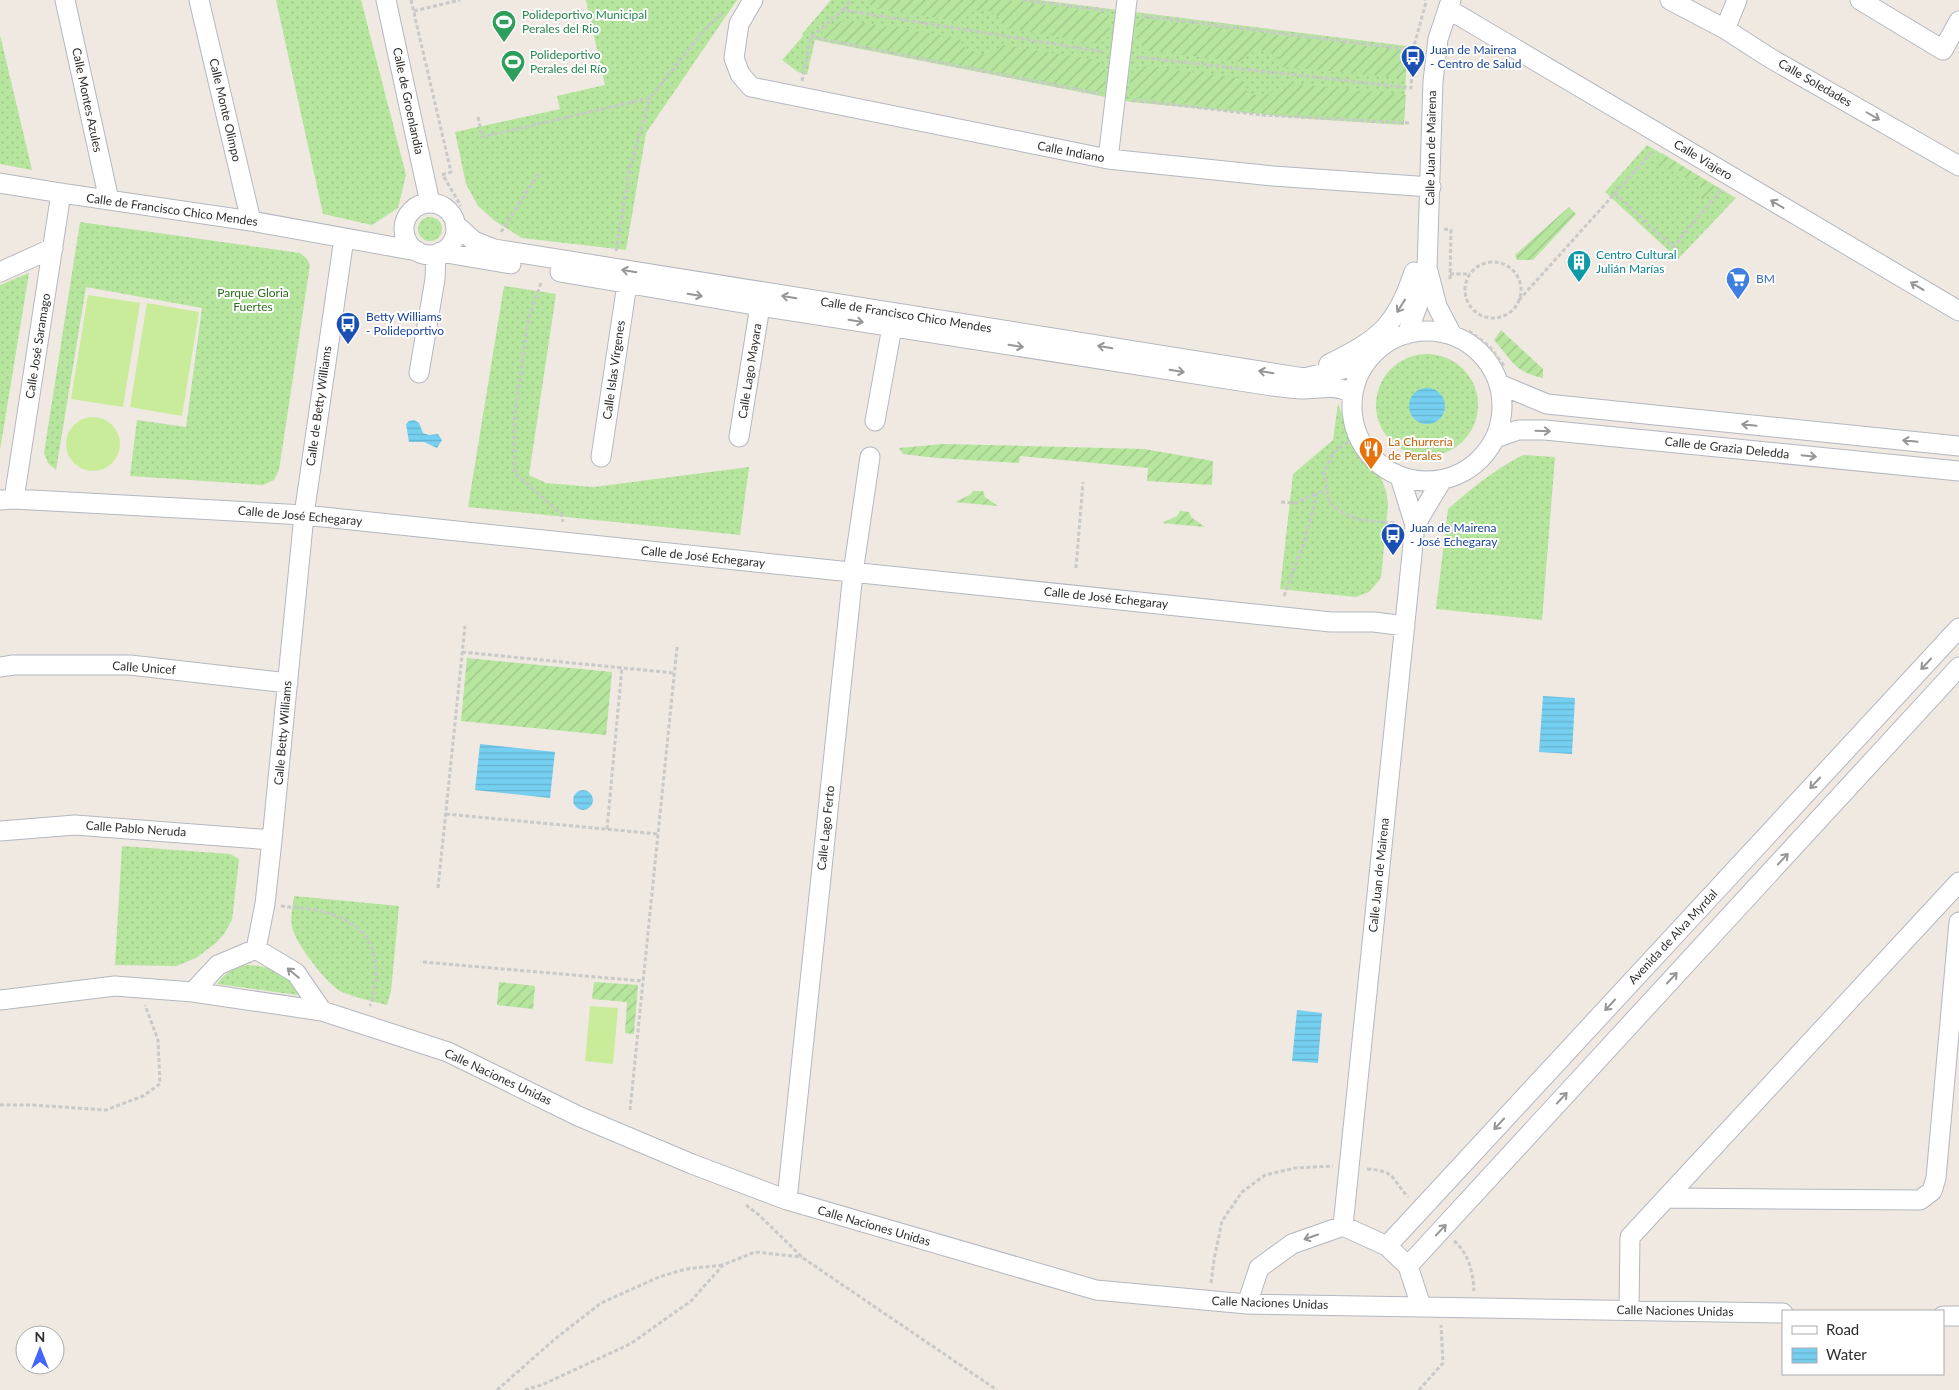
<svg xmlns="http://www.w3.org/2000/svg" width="1959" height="1390" font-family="Lato,sans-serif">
<defs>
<pattern id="grass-dots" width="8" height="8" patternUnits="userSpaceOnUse" patternTransform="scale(1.25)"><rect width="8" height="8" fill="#b6e59e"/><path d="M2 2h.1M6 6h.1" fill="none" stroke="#9dc588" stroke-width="1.8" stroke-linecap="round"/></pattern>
<pattern id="garden-furrows" width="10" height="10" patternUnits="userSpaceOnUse" patternTransform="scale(1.25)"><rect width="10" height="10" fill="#b6e59e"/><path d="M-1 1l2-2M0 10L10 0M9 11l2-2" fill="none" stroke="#9dc588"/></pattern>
<pattern id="water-rules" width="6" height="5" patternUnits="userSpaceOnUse" patternTransform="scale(1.25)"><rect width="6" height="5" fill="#75cff0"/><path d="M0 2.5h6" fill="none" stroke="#66b2ce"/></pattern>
</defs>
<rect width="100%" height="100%" fill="#efe9e1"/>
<path fill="url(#grass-dots)" d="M276 0H361L406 175 398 208 372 225 323 214Z
M586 0H737L646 133 626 250 522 238 495 221 478 206 466 184 455 132 560 109 557 96 605 85Z
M831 0H1039L1407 46 1404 125 1311 119 1131 102 815 40 807 75 798 72 782 60 803 36 802 34Z
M0 35 32 170 0 164Z
M1647 145 1736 198 1678 259 1605 192Z
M418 229a12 12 0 1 1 24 0a12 12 0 1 1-24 0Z
M80 222 300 253 307 259 310 265 279 470 274 480 263 485 130 476 137 420 186 427 202 308 86 287 56 470 48 463 44 453Z
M29 273 0 450V285Z
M504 286 556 294 529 475 546 483 594 487 749 467 740 535 468 507Z
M1376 405a51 51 0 1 1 102 0a51 51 0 1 1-102 0Z
M1338 403 1352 444 1361 456 1381 478 1386 491 1388 504 1381 578 1369 592 1356 597 1280 589 1293 474 1333 440Z
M1523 455 1555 457 1542 620 1436 609 1448 509C1471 489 1495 469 1523 455Z
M122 846 230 854 239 859 232 920 224 934 216 943 196 958 176 966 115 965Z
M294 896 399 906 391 991 387 1005C372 1001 356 998 342 992 328 986 294 942 292 926 290 917 293 905 294 896Z
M247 965C266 965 293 973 298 995L217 984C225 973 233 968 247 965Z"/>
<path fill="url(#garden-furrows)" d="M869 0H1005L1109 14 1110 35 1100 44 1005 28C997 7 975 3 962 22L876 8 870 5Z
M1138 18 1407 51 1406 78 1283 67C1277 46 1252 45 1241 62L1143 50 1141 43 1134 36Z
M844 20 960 38C966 59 989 58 1002 45L1098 60 1107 73 1104 93 818 37 828 27Z
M1141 66 1239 78C1245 99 1271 101 1282 83L1406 95 1404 121 1257 112 1130 97V75Z
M1662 153 1716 187 1703 201 1699 194 1701 190 1699 181 1685 177 1677 169C1668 170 1662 166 1653 165Z
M1569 207 1576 214 1533 260H1517L1515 255Z
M1501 330 1543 369V378C1515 373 1511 359 1494 340Z
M944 444 1144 449 1213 461 1212 485 1147 481 1148 468 1020 456 1019 463 937 458 903 454 899 448Z
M973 491H983L985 497 998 506 955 502 970 495Z
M1180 511 1189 512 1191 517 1205 527 1162 523 1177 516Z
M467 658 612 672 606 735 461 721Z
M499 982 535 986 533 1009 497 1005Z
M594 982 638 985 634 1034 625 1033 627 1002 592 999Z"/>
<path fill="#c9ec9a" d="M88 295 140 303 123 407 71 399Z
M147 303 199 312 182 416 130 407Z
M66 444a27 27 0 1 1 54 0a27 27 0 1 1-54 0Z
M590 1006 618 1008 613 1064 585 1061Z"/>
<path fill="url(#water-rules)" d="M1409 406a18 18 0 1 1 36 0a18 18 0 1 1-36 0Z
M414 420 419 423 423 433 429 435 438 434 442 440 437 448 424 442H409L406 424 409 421Z
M1543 696 1575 698 1572 754 1539 752Z
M480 744 555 752 550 798 475 790Z
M573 800a10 10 0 1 1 20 0a10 10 0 1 1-20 0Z
M1297 1010 1322 1013 1318 1063 1292 1061Z"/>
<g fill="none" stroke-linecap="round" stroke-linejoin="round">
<defs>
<path id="minor" d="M65 0 109 200
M199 0 251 221
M386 0 430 203
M753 0 739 24 734 58 740 74 751 87 1108 159 1273 176 1431 187
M1670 0 1725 29 1770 58 1959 166
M1860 0 1943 50 1959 21
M1448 9 1959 311
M1725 29 1737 0
M1108 159 1127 0
M0 183 61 193 251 221 417 251
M404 229a26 26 0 1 1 52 0a26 26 0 1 1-52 0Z
M455 224 474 241 494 249 1304 378 1365 364
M440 252 511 264
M1428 271 1437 306 1452 335
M0 272 53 248
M560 272 760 306 1272 386C1283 387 1293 389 1304 389 1323 388 1336 384 1353 394
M1352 406a75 75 0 1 1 150 0a75 75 0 1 1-150 0Z
M1407 334 1417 307 1427 269 1433 81 1438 39 1451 0
M1327 370 1329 364C1379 339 1396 327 1414 272
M419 373 435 279 436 254
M1499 384 1547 404 1959 446
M875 421 892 327
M739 437 760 306
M1495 438 1518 430H1545L1959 471
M601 457 627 284
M14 499 61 193
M0 500 14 499 304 515 1331 622H1374L1405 626
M1415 525 1442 480
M0 667 13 665H130L288 683
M0 831 75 825 272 840
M256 949 265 904 272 840 304 515 344 238
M193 992 218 965 256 949 296 973 322 1011
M0 1000 115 986 193 992 322 1011 448 1052 578 1116 692 1164 787 1200 1096 1290 1247 1304 1783 1313
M1667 1198 1920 1200 1932 1191 1936 1178 1959 922
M787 1200 853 573 870 457
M1343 1226 1415 525 1400 477
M1387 1246 1959 628
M1408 1266 1959 667
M1247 1304 1259 1268 1292 1244 1343 1226 1387 1246 1408 1266 1421 1306
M1629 1310 1630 1237 1959 882
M1943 1316H1959"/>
</defs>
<use href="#minor" stroke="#b4b7c1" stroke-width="21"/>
<path stroke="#c9c9c9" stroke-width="3" stroke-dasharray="4 2.5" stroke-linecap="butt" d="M411 0 451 172 441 175
M1023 0 1109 11
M843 10 851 0
M414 11 460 0
M1143 16 1413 50
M811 37 1100 94
M1138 57 1411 88 1413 50 1426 2 1425 0
M802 81 811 37 843 10 1104 52
M1133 100 1261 115 1410 123
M478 117 482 137 650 98 704 30 724 12
M444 177 461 206
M1615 193 1673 247 1721 190
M1444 229 1451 230 1450 279
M501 232 539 173
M616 251 630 167 650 98
M1465 290a28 28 0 1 1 56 0a28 28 0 1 1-56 0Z
M1450 274H1470
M541 283 528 320 514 422 515 473 561 514 563 522
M1519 300 1653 151
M1469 331 1489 346 1505 367
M1353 438 1334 452 1324 472 1329 502 1337 509 1349 516 1361 520 1397 523
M1281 502 1296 503 1317 493
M1076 568 1083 482
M1284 596 1304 543 1317 493 1326 490
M462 652 674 673
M446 814 658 834
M607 829 622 667
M438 888 465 626
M281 906C295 908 310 908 324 912 374 925 384 960 370 1006
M423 962 643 981
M0 1105H32L106 1110 143 1096 160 1084 158 1040 145 1005
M630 1110 677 647
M1367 1169C1396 1171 1391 1178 1408 1197
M746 1205 759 1215 803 1258 997 1390
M1454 1241C1469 1253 1473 1273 1474 1291
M1211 1283 1214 1260 1222 1221 1242 1192 1265 1175 1295 1168 1333 1166
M497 1390 555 1339 601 1303 659 1277 686 1269 723 1265
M525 1390 544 1384 630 1344 691 1301 723 1265 755 1252 802 1257
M1419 1390 1443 1363 1441 1325"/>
<use href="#minor" stroke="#fff" stroke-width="19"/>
</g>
<defs><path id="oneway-shaft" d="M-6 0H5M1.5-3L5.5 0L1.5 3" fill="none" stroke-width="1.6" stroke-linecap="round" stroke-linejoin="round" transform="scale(1.25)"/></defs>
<g stroke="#969696">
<use href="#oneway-shaft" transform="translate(1873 116) rotate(30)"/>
<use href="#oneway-shaft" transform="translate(1777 204) rotate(-149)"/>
<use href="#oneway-shaft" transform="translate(629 271) rotate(-171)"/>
<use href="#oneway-shaft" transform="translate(1917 286) rotate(-149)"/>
<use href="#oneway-shaft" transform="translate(695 295) rotate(9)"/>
<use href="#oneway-shaft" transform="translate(789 297) rotate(-171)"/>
<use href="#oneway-shaft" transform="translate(1401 306) rotate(122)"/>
<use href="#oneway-shaft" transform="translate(856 321) rotate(9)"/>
<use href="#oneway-shaft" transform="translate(1016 346) rotate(9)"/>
<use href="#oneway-shaft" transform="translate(1105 347) rotate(-171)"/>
<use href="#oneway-shaft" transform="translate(1177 371) rotate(9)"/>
<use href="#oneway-shaft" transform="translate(1266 372) rotate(-171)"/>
<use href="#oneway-shaft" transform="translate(1749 425) rotate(-174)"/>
<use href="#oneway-shaft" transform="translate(1543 431) rotate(2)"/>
<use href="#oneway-shaft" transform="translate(1910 441) rotate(-174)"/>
<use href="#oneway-shaft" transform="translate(1809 456) rotate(6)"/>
<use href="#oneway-shaft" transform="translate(1926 664) rotate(133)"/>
<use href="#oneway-shaft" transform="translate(1815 783) rotate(133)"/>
<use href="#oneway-shaft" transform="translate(1783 859) rotate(-47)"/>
<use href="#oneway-shaft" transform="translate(293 973) rotate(-140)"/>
<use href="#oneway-shaft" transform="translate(1672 978) rotate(-47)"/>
<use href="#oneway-shaft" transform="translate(1610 1005) rotate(133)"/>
<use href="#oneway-shaft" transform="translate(1562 1098) rotate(-47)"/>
<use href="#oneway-shaft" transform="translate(1499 1124) rotate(133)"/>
<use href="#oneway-shaft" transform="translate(1441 1230) rotate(-47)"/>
<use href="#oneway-shaft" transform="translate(1311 1237) rotate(161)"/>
</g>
<defs>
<symbol id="stadium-pin" viewBox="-11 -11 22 30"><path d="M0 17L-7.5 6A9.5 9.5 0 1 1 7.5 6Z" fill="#2e9e5b" stroke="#fff"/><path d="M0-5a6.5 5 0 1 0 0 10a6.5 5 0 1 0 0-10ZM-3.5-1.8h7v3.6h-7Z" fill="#fff"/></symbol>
<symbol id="bus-pin" viewBox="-11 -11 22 30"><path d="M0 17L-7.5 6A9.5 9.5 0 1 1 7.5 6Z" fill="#1a4fb4" stroke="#fff"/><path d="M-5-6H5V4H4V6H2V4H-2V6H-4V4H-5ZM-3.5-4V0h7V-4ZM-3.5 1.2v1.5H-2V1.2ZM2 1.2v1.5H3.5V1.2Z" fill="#fff"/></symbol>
<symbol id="building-pin" viewBox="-11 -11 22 30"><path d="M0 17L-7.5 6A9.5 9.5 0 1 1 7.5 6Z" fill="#0f9aa8" stroke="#fff"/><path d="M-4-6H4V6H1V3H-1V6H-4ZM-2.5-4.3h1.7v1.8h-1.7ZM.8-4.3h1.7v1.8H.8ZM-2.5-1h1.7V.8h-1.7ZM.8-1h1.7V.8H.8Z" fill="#fff"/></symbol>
<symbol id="supermarket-pin" viewBox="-11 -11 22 30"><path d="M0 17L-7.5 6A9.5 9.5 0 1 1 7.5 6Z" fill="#3f7fe0" stroke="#fff"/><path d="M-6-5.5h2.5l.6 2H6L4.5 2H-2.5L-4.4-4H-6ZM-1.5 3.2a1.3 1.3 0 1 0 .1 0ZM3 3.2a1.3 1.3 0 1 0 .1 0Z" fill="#fff"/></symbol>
<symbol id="restaurant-pin" viewBox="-11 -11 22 30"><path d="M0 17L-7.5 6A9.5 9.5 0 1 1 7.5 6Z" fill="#e8710a" stroke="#fff"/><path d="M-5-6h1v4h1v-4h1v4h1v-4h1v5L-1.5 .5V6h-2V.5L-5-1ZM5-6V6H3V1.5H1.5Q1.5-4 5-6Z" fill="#fff"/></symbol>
</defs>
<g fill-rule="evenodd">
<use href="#stadium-pin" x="490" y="8" width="28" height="38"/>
<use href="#bus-pin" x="1399" y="43" width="28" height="38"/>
<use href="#stadium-pin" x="499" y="48" width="28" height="38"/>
<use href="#building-pin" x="1565" y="248" width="28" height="38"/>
<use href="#supermarket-pin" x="1724" y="265" width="28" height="38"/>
<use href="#bus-pin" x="334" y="310" width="28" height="38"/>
<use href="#restaurant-pin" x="1357" y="435" width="28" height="38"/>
<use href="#bus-pin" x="1379" y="521" width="28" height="38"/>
</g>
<g text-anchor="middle" stroke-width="4" stroke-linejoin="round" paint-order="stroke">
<g font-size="12" fill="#27864d" stroke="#fff" text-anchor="start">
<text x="522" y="19">Polideportivo Municipal<tspan x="522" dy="14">Perales del Rio</tspan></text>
<text x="530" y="59">Polideportivo<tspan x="530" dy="14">Perales del Río</tspan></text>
</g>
<g font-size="12" fill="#164399" stroke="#fff" text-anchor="start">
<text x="1430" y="54">Juan de Mairena<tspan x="1430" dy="14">- Centro de Salud</tspan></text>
<text x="366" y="321">Betty Williams<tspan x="366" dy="14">- Polideportivo</tspan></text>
<text x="1410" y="532">Juan de Mairena<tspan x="1410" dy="14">- José Echegaray</tspan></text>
</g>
<g font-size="12" fill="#2e2e2e" stroke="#fff">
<text transform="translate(1815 83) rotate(30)" y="4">Calle Soledades</text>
<text transform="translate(87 100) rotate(78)" y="4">Calle Montes Azules</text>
<text transform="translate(408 101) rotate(78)" y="4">Calle de Groenlandia</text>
<text transform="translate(225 110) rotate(77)" y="4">Calle Monte Olimpo</text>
<text transform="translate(1431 148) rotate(-89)" y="4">Calle Juan de Mairena</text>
<text transform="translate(1071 152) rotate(11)" y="4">Calle Indiano</text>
<text transform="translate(1703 160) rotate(31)" y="4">Calle Viajero</text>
<text transform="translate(172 210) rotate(8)" y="4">Calle de Francisco Chico Mendes</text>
<text transform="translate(906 315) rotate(9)" y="4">Calle de Francisco Chico Mendes</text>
<text transform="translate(38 346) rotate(-81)" y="4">Calle José Saramago</text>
<text transform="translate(614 370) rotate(-82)" y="4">Calle Islas Vírgenes</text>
<text transform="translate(750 371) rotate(-81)" y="4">Calle Lago Mayara</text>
<text transform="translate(319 406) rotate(-82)" y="4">Calle de Betty Williams</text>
<text transform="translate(1727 448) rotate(6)" y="4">Calle de Grazia Deledda</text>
<text transform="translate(300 516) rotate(5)" y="4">Calle de José Echegaray</text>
<text transform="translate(703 557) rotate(6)" y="4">Calle de José Echegaray</text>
<text transform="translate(1106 598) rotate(6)" y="4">Calle de José Echegaray</text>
<text transform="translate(144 668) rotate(4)" y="4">Calle Unicef</text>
<text transform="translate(283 733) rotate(-85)" y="4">Calle Betty Williams</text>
<text transform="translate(826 828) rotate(-84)" y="4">Calle Lago Ferto</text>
<text transform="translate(136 829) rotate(4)" y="4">Calle Pablo Neruda</text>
<text transform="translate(1379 875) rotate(-84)" y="4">Calle Juan de Mairena</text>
<text transform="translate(1673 937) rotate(-47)" y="4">Avenida de Alva Myrdal</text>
<text transform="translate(498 1077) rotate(25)" y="4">Calle Naciones Unidas</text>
<text transform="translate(874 1226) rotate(16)" y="4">Calle Naciones Unidas</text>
<text transform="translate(1270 1303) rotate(2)" y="4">Calle Naciones Unidas</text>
<text transform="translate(1675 1311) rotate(1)" y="4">Calle Naciones Unidas</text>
</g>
<g font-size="12" fill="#0d838f" stroke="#fff" text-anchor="start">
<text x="1596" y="259">Centro Cultural<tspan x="1596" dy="14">Julián Marías</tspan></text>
</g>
<g font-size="12" fill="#366cbe" stroke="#fff" text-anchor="start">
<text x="1756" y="283">BM</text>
</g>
<g font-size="12" fill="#2c6e1b" stroke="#fff">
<text x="253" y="297">Parque Gloria<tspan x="253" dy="14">Fuertes</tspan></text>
</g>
<g font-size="12" fill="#c56008" stroke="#fff" text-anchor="start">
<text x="1388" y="446">La Churrería<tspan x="1388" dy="14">de Perales</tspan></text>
</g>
</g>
<rect x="1782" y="1310" width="162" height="65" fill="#ffffff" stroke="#ababab"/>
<rect x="1792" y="1326" width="25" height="8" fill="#ffffff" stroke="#ababab"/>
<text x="1826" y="1335" font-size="15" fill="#2e2e2e">Road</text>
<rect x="1792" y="1348" width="25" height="15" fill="url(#water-rules)" stroke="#ababab"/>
<text x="1826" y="1360" font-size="15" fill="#2e2e2e">Water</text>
<g transform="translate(40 1350)"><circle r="24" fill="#ffffff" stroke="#ababab"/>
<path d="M0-4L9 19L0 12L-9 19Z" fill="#4264fb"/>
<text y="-8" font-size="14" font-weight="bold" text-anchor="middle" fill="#2e2e2e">N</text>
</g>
</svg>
